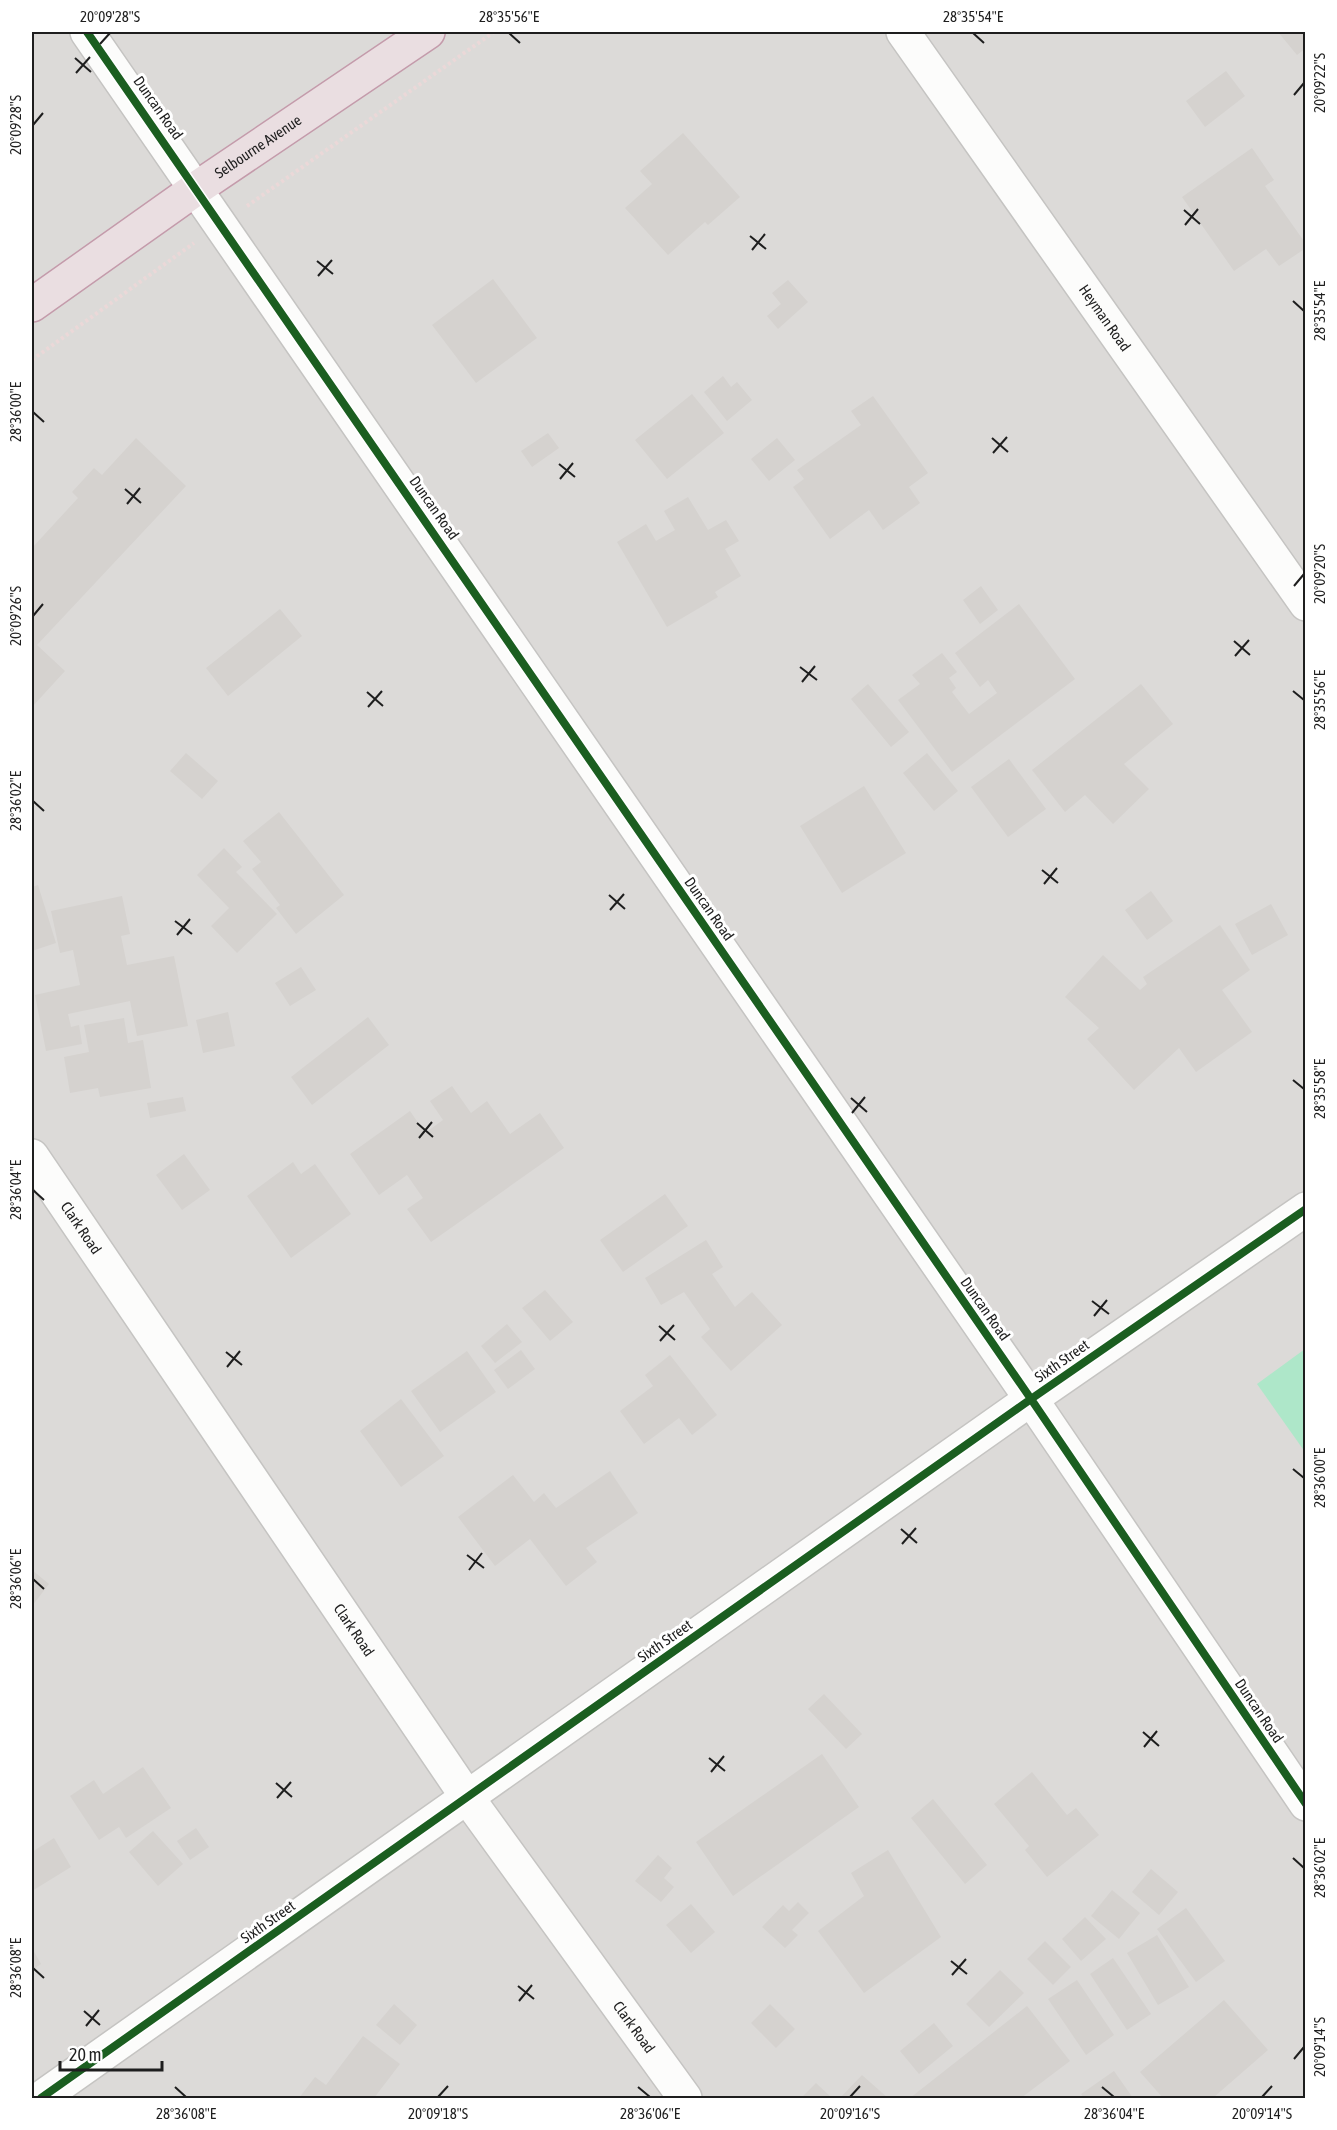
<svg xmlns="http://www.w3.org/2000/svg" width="1337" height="2130" font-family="'Asap Condensed',sans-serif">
<rect width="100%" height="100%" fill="#edeae6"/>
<path fill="#dcdad8" d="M32 32H1305V2098H32Z"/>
<path fill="#aee7c9" d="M1305 1349V1452L1257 1384Z"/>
<path fill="#d5d2cf" d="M1278 32H1306V48L1297 55Z
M1226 71 1245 96 1205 127 1186 101Z
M683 133 740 197 708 225 705 222 668 255 625 208 652 184 640 171Z
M1252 148 1274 180 1265 186 1306 244V248L1279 266 1266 249 1234 271 1182 197Z
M493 279 537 338 476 383 432 325Z
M788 280 808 302 778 329 767 316 781 304 772 293Z
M723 376 731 387 737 382 752 400 727 421 704 392Z
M692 394 724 433 667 479 635 440Z
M873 396 928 473 909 487 920 503 883 530 869 510 830 539 793 487 804 479 797 470 861 425 851 411Z
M548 433 559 448 532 467 521 451Z
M136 438 186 486 37 645 65 671 32 707V548L78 498 72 492 94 468 102 475Z
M777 438 795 460 769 481 751 459Z
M688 497 708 530 726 520 739 541 725 549 741 576 715 592 718 597 667 627 617 542 646 524 656 541 675 530 664 511Z
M981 586 998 610 980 624 963 600Z
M1019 604 1075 679 952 772 898 700 920 684 912 675 942 653 957 672 949 678 956 688 952 692 969 714 997 693 988 680 980 687 955 653Z
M280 609 302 636 228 696 206 668Z
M868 684 909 732 891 747 851 699Z
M1141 684 1173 724 1124 764 1149 789 1113 824 1085 795 1065 812 1032 770Z
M186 753 218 781 202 799 170 771Z
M927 753 958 791 934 811 903 773Z
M1009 759 1046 809 1008 837 971 787Z
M864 786 906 853 842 893 800 826Z
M279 812 344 895 296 934 276 908 280 905 252 869 261 862 243 841Z
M224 848 242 867 236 872 277 914 237 953 211 926 229 908 197 875Z
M38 885 56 943 32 951V887Z
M1151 891 1173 921 1147 940 1125 910Z
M122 896 130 934 121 936 127 965 174 956 188 1026 137 1036 130 1001 68 1014 71 1027 79 1025 82 1044 46 1051 35 995 80 985 73 950 60 953 51 911Z
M1271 904 1288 935 1252 955 1235 924Z
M1220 925 1250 970 1222 990 1252 1032 1196 1072 1179 1048 1134 1090 1087 1039 1099 1028 1065 997 1103 955 1140 990 1147 984 1143 977Z
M301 967 316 990 290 1006 275 983Z
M228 1012 235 1046 203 1053 196 1020Z
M368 1017 389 1045 312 1105 291 1077Z
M124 1018 128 1043 143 1040 151 1088 100 1097 98 1088 70 1093 64 1057 89 1052 84 1025Z
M452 1086 471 1113 487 1101 510 1134 540 1113 564 1148 431 1242 407 1209 423 1198 407 1175 379 1195 350 1154 410 1111 425 1133 443 1120 430 1101Z
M183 1097 186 1111 150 1118 147 1103Z
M184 1154 210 1190 182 1210 156 1175Z
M293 1162 301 1174 315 1164 351 1214 291 1258 247 1196Z
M665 1194 688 1226 623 1272 600 1240Z
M706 1240 723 1267 712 1274 735 1307 752 1292 782 1325 731 1371 701 1337 710 1329 684 1292 661 1305 645 1278Z
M545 1290 573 1322 550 1341 522 1308Z
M507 1324 522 1342 495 1363 481 1346Z
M521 1350 535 1369 508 1389 494 1370Z
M467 1351 496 1392 440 1432 411 1391Z
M670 1355 717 1415 692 1435 679 1418 644 1444 620 1411 653 1386 645 1375Z
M401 1399 444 1456 401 1487 360 1431Z
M610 1471 638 1513 586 1548 597 1562 566 1586 530 1539 495 1566 458 1517 513 1475 534 1502 544 1493 556 1508Z
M32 1570 49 1584 32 1606Z
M824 1694 862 1734 846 1749 808 1709Z
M822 1754 859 1807 733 1896 696 1842Z
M143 1767 171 1808 126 1838 119 1827 99 1840 70 1796 94 1780 103 1794Z
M1032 1772 1067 1815 1076 1808 1099 1835 1047 1877 1025 1850 1029 1846 994 1804Z
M933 1799 987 1865 965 1884 911 1818Z
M196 1828 209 1847 190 1860 177 1841Z
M153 1831 183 1864 158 1886 129 1852Z
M54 1838 71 1867 32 1891V1852Z
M888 1850 941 1937 864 1993 818 1931 864 1896 851 1873Z
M658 1855 672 1868 664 1878 674 1887 661 1902 635 1881Z
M1151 1869 1178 1892 1159 1915 1132 1892Z
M1112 1890 1140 1913 1119 1939 1091 1916Z
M798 1902 809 1913 792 1930 798 1935 785 1948 762 1927 783 1905 789 1911Z
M691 1904 715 1932 691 1953 666 1925Z
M1186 1908 1225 1961 1196 1982 1157 1929Z
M1085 1917 1106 1939 1081 1961 1062 1939Z
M1157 1935 1189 1987 1158 2005 1127 1953Z
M1045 1941 1071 1967 1053 1985 1027 1959Z
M32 1948 41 1964 32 1970Z
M1113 1958 1151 2014 1127 2030 1090 1974Z
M1000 1970 1024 1993 989 2027 966 2004Z
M1077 1980 1114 2035 1086 2055 1048 1999Z
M1224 2000 1268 2050 1214 2097 1215 2098H1163L1140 2072Z
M394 2004 417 2025 400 2045 376 2025Z
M770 2004 795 2029 776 2048 751 2023Z
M1027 2006 1070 2061 1021 2098H910Z
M934 2023 953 2046 919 2074 900 2051Z
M363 2036 400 2064 374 2098H299L315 2077 326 2085Z
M1114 2071 1133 2098H1084L1081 2094Z
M862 2075 888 2098H840Z
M816 2083 832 2098H801Z"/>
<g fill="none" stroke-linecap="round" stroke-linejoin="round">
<defs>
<g id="minor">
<path d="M87 32 1031 1399 1306 1804"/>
<path id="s1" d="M903 32 1306 604"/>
<path id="s2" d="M32 1156 467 1797 685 2098"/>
<path d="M41 2098 1031 1399 1306 1209"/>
</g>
<g id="highway">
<path id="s3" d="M32 305 197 188 428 32"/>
</g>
</defs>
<use href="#minor" stroke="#c5c4c2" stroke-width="36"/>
<use href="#highway" stroke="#c49bab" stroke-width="36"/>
<path stroke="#ebd8d8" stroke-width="4" stroke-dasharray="3 3" stroke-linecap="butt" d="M247 206 494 32
M32 360 194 243"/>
<use href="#minor" stroke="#fcfcfb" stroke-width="33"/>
<use href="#highway" stroke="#eadee1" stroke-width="33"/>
<defs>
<path id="cycleway" d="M87 32 1031 1399 1306 1804
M41 2098 1031 1399 1306 1209"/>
</defs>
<use href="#cycleway" stroke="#fff" stroke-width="11"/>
<use href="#cycleway" stroke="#1b5e20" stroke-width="8"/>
</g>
<path fill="none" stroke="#1e1e1e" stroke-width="2" d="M509 33 520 43M973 33 984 43M100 44 110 33M75 58 91 72M76 73 90 57M1294 95 1304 83M33 125 43 113M1184 210 1200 224M1185 225 1198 209M750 236 766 249M752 250 765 234M317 261 333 274M318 276 332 260M1293 301 1304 311M33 412 44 422M992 438 1008 452M993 453 1007 437M559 464 575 477M560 479 573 463M125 489 141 503M127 504 140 488M1294 586 1304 574M33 616 43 604M1234 641 1250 655M1235 656 1249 640M800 667 817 680M802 682 815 666M1293 691 1304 700M367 692 383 706M368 707 382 691M33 801 44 811M1042 870 1058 883M1044 884 1057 868M609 895 625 909M610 910 624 894M175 921 192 934M177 935 190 919M1293 1080 1304 1089M851 1098 867 1112M852 1113 865 1097M417 1123 433 1137M419 1138 432 1122M33 1190 44 1200M1092 1301 1109 1314M1094 1316 1107 1300M659 1326 675 1340M660 1341 674 1325M226 1352 242 1365M227 1367 240 1351M1293 1469 1304 1478M901 1529 917 1543M902 1544 916 1528M467 1555 484 1568M469 1570 482 1553M33 1579 44 1589M1143 1732 1159 1746M1144 1747 1157 1731M709 1758 725 1771M711 1772 724 1756M276 1783 292 1797M277 1798 291 1782M1293 1858 1304 1868M951 1961 967 1974M33 1968 44 1978M952 1975 966 1959M518 1986 534 1999M519 2001 532 1985M84 2011 100 2025M86 2026 99 2010M1294 2059 1304 2047M175 2087 186 2097M638 2087 650 2097M1102 2087 1114 2097M438 2097 448 2086M850 2097 860 2086M1262 2097 1272 2086"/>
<g text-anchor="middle" stroke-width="6" stroke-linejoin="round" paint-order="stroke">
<g font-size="15" fill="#1e1e1e" stroke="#fff">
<text transform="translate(158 108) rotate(55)" y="5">Duncan Road</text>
<text dy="5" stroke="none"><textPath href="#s3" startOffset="276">Selbourne Avenue</textPath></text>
<text dy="5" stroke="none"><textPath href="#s1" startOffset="350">Heyman Road</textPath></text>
<text transform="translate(434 508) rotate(55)" y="5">Duncan Road</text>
<text transform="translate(709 909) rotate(55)" y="5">Duncan Road</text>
<text dy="5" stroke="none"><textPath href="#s2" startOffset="87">Clark Road</textPath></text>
<text transform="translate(985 1309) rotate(55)" y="5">Duncan Road</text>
<text transform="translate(1062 1361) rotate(-35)" y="5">Sixth Street</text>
<text dy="5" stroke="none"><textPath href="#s2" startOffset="573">Clark Road</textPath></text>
<text transform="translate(665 1641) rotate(-35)" y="5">Sixth Street</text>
<text transform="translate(1259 1711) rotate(56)" y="5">Duncan Road</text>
<text transform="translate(268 1922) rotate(-35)" y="5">Sixth Street</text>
<text dy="5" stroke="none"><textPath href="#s2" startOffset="1059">Clark Road</textPath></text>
</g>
</g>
<rect width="1337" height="2130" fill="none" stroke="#ffffff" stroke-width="66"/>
<path d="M60 2061v9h102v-9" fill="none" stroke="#1e1e1e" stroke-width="3"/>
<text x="69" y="2061" font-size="18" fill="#1e1e1e" stroke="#ffffff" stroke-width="4.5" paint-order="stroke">20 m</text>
<rect x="33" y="33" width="1271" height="2064" fill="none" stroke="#1e1e1e" stroke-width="2"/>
<g font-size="15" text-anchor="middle" fill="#1e1e1e">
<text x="110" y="22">20°09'28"S</text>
<text x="509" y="22">28°35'56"E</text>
<text x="973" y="22">28°35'54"E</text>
<text transform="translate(1320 83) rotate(-90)" y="5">20°09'22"S</text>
<text transform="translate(16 125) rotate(-90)" y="5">20°09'28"S</text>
<text transform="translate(1320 311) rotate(-90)" y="5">28°35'54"E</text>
<text transform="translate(16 412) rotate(-90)" y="5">28°36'00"E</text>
<text transform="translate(1320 574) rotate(-90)" y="5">20°09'20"S</text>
<text transform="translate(16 616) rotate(-90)" y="5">20°09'26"S</text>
<text transform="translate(1320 700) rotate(-90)" y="5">28°35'56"E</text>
<text transform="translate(16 801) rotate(-90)" y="5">28°36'02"E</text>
<text transform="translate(1320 1089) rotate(-90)" y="5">28°35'58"E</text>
<text transform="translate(16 1190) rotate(-90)" y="5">28°36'04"E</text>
<text transform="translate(1320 1478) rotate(-90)" y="5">28°36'00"E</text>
<text transform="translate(16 1579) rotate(-90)" y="5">28°36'06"E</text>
<text transform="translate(1320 1868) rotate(-90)" y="5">28°36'02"E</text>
<text transform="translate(16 1968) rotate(-90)" y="5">28°36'08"E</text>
<text transform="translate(1320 2047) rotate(-90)" y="5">20°09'14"S</text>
<text x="186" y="2119">28°36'08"E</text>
<text x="438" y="2119">20°09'18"S</text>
<text x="650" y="2119">28°36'06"E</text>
<text x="850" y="2119">20°09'16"S</text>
<text x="1114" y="2119">28°36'04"E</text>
<text x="1262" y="2119">20°09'14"S</text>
</g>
</svg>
